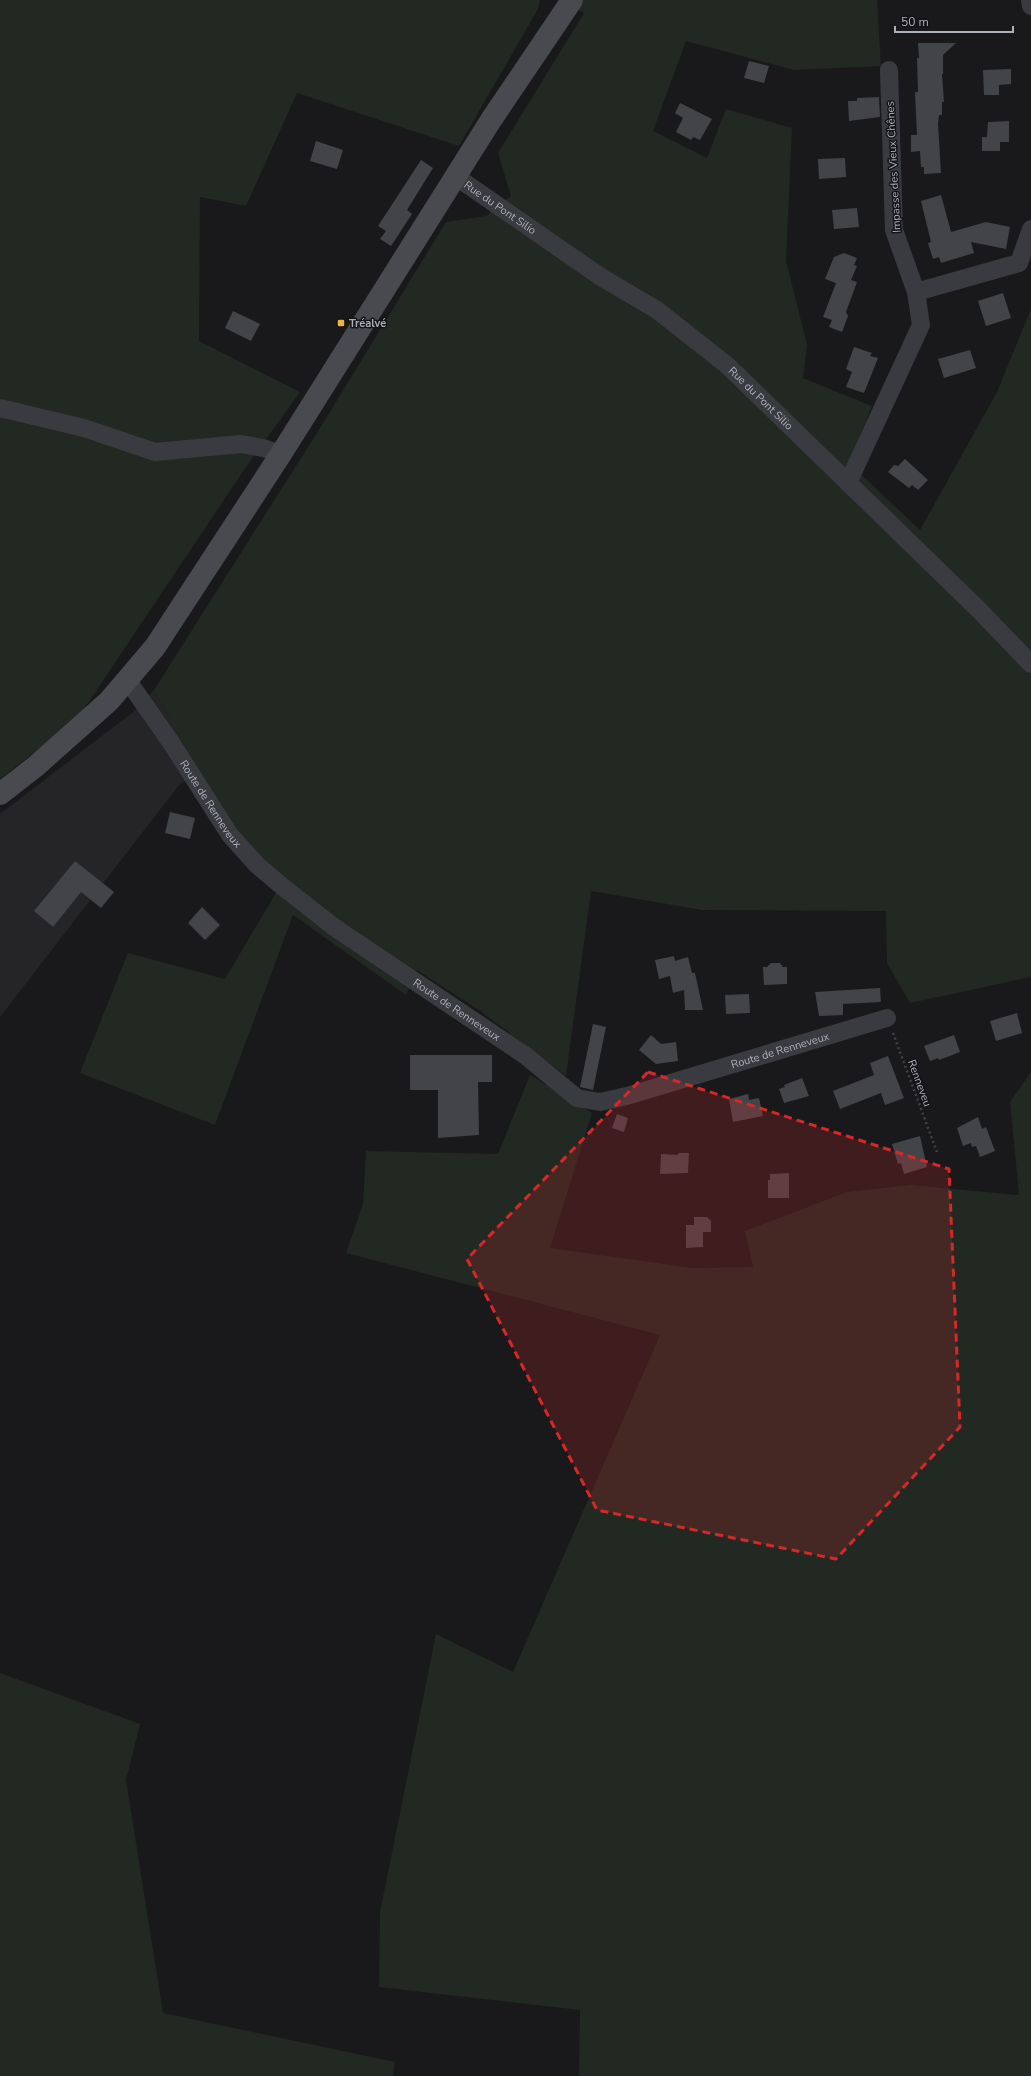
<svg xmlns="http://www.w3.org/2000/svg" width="1031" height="2076" font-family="'Nunito Sans',sans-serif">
<rect width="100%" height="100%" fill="#19191b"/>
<path fill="#252528" d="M154 690 201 772 179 785 0 1017V814L132 713Z"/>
<path fill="#212922" d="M0 0H540L538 9 459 146 297 93 246 206 200 197 199 341 300 392 246 467 78 718 0 779Z
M562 0H877L881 66 794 70 686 41 653 131 707 158 726 109 792 128 786 261 807 345 803 378 872 406 849 463 920 530 997 392 1031 309V977L910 1003 887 963 886 911 702 910 591 891 566 1076 479 1010 417 970 406 995 293 915 215 1125 80 1073 128 953 225 979 283 881 248 845 212 794 154 690 320 428 446 222 486 216 511 196 498 153 584 13Z
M1031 1072V2076H579L580 2010 379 1987 380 1912 436 1634 513 1672 660 1335 346 1253 363 1204 366 1151 498 1154 530 1075 592 1113 550 1248 692 1268 753 1267 745 1231 847 1192 911 1185 1019 1195 1010 1102Z
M0 1673 140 1724 126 1780 163 2013 395 2062 393 2076H0Z"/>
<path fill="#434448" d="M918 43H956L943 55V74H942L944 102H942V115H939L938 124 941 173 924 174V167H921L920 151 911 152V135H917L915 92H918L917 58H919Z
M749 61 769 66 764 83 744 78Z
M1011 69V84L999 85V95H984L983 70Z
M879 97 880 117 849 121 848 101H857V98Z
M680 103 712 119 700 140 693 137 691 140 676 132 683 118 675 113Z
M1009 121V142H1000V151H982V137H987L988 122Z
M316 141 343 150 337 169 310 161Z
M845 158 846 177 819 179 818 159Z
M421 160 433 168 407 210 412 214 391 246 380 239 386 231 378 226Z
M941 195 951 232 986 222 1010 227 1006 249 971 242 974 253 941 263 939 257 933 259 928 243 931 242 921 201Z
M857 208 859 227 834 229 832 210Z
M844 253 857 258 854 265 857 266 851 280 857 282 846 312 848 316 842 332 829 327 832 320 823 317 836 283 825 279 834 257Z
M1003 293 1011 318 986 326 978 301Z
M233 311 260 324 251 341 225 328Z
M854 347 872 353 870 356 878 358 864 393 846 387 852 372 846 369Z
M970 350 976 368 944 378 938 359Z
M905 459 928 480 918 490 912 485 909 488 888 472 894 465 898 466Z
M170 812 195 818 190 839 165 833Z
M75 861 114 892 101 908 81 892 53 927 34 911Z
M202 907 220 925 205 940 188 923Z
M674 956 675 961 688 957 692 973H695L703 1010H685L684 990 673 993 670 976 659 979 655 960Z
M771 963H780L783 967H787V984L764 985 763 967H767Z
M880 988 881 1002 843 1004V1015L819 1016 815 992Z
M749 994 750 1013 726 1014 725 995Z
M1017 1013 1022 1033 996 1041 990 1021Z
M593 1024 606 1027 593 1090 580 1087Z
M651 1035 661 1044 676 1042 678 1061 656 1064 639 1050Z
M954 1035 960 1052 939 1060 938 1058 930 1061 924 1046Z
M410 1055H492V1082H478L479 1135 438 1138V1090H410Z
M888 1056 904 1098 885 1105 881 1093 840 1109 833 1091 874 1075 870 1063Z
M802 1078 809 1096 784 1103 779 1089 785 1087 784 1085Z
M748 1094 749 1100 759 1098 763 1116 733 1122 729 1099Z
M617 1114 628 1118 624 1132 612 1128Z
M978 1117 982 1129 986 1127 995 1151 980 1157 976 1146 972 1147 971 1143 963 1146 957 1128Z
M920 1136 927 1167 904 1174 901 1163 898 1164 892 1144Z
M679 1153H689L688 1173 660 1174 661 1154 677 1155Z
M789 1173V1198H768V1180H770V1174Z
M694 1217H707L711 1221V1232H703V1247L686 1248V1225H694Z"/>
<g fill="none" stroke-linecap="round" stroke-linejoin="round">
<path stroke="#404247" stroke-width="2.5" stroke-dasharray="2 3" stroke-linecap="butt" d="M893 1033 938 1155"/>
<g stroke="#3a3b40" stroke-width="18">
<path d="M1030 0 1031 6"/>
<path id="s1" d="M455 176 601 277 657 310 728 366 979 610 1031 664"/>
<path d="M916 292 1019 263 1031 229"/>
<path d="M0 408 84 428 155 452 241 444 263 448 281 454"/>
<path d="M848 483 921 325 916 292 894 230 889 70"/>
<path id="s2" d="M128 681 172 744 230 835 257 865 283 887 334 927 526 1056 577 1098 600 1102 627 1096 887 1018"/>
</g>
<path stroke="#484a50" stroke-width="22" d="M0 794 36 766 109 701 155 647 281 454 491 120 572 0"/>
</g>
<path fill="#d62828" fill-opacity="0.2" stroke="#d62828" stroke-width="3" stroke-dasharray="8 5" stroke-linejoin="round" d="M648 1072 949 1169 960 1427 836 1559 597 1510 467 1259Z"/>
<rect fill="#ebb341" stroke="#141416" stroke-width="1.5" x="337" y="319" width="8" height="8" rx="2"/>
<g text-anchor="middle" stroke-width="3" stroke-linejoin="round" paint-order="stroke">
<g font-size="11" fill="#acb0ba" stroke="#141416">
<text transform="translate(893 167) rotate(-93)" y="4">Impasse des Vieux Chênes</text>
<text dy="4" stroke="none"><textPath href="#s1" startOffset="55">Rue du Pont Silio</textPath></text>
<text dy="4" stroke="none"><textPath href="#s1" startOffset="379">Rue du Pont Silio</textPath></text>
<text dy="4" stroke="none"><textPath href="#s2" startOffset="148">Route de Renneveux</textPath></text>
<text dy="4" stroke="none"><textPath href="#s2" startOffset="472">Route de Renneveux</textPath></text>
<text dy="4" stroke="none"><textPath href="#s2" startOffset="832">Route de Renneveux</textPath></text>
<text transform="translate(920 1083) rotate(70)" y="4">Renneveu</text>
</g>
<g font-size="11" font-weight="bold" fill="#acb0ba" stroke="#141416" text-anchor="start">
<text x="349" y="327">Tréalvé</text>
</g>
</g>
<path d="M895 26v6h118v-6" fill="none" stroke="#acb0ba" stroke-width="2"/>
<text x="901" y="26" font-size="12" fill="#acb0ba" stroke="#141416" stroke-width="3" paint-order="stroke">50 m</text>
</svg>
